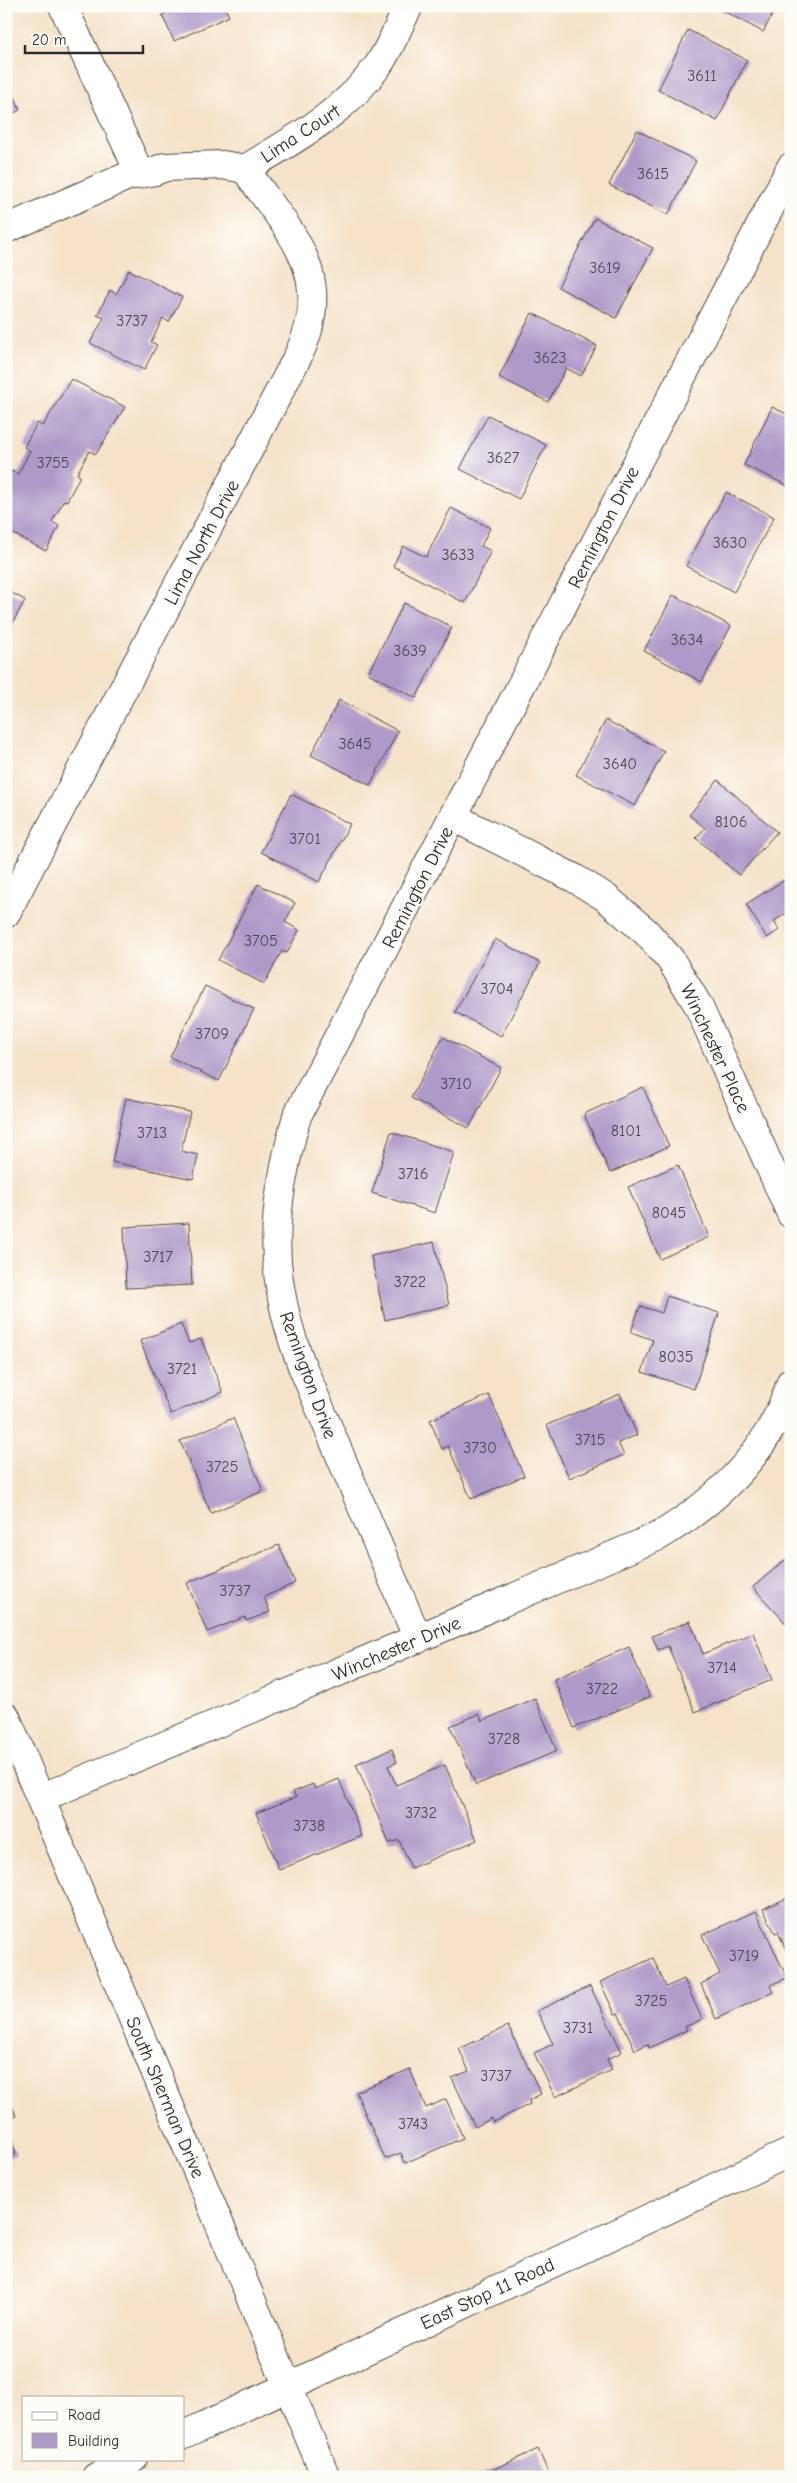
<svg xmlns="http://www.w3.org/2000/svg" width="797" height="2483" font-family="'Comic Neue',sans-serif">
<rect width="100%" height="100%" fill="#fdfcf7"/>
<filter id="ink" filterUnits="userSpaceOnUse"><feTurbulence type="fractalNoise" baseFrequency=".02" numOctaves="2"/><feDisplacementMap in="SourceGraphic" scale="10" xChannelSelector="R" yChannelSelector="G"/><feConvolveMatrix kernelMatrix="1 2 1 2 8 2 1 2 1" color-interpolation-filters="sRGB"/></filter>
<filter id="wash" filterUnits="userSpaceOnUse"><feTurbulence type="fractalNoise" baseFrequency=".0096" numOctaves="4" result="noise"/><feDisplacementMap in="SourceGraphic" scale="20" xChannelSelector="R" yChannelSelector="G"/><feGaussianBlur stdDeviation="1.12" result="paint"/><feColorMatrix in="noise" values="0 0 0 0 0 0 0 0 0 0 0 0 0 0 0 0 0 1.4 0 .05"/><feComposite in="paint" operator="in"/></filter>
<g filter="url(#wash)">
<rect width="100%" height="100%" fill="#f5e2c8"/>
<g id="blocks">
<path fill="#ae9ac9" d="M163 6H224L229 16 174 41 162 15 166 13Z
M714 6H777L763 32Z
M688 30 747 60 717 121 658 90Z
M9 84 20 110 6 117V85Z
M637 130 696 161 668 215 609 185Z
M595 218 653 248 616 318 558 287Z
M129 270 182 297 169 322 163 318 151 342 157 345 144 370 90 343 104 318 97 315 110 290 116 294Z
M532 313 597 346 581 376 566 368 548 402 499 377Z
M71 379 125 407 96 454 89 451 77 474 80 476 67 501 64 500 52 522 59 526 46 551 6 530V481L12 471 18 474 30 451 24 447 37 423 43 426Z
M772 407 791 416V487L744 465Z
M488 415 546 445 519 499 460 469Z
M726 492 774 517 734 592 686 566Z
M451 508 490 528 481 546 491 551 465 603 393 566 403 546 426 557Z
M6 590 25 600 12 624 6 621Z
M673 595 731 626 702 682 644 651Z
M404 603 452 627 416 698 368 673Z
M339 700 398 731 370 785 311 755Z
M606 720 664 751 635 806 576 775Z
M718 780 777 832 739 875 696 838 705 828 689 815Z
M291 794 350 824 319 882 261 852Z
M791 876V910L774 921 779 930 767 938 746 904Z
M258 884 295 903 285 922 299 930 287 953 282 951 264 984 218 960Z
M495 939 540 963 501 1036 455 1012Z
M205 986 254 1009 219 1081 170 1057Z
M443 1037 501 1068 469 1128 411 1098Z
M643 1087 669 1146 610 1173 584 1114Z
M126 1098 190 1112 181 1151 198 1155 193 1179 112 1162Z
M391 1132 454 1152 435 1213 372 1193Z
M678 1165 709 1237 660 1259 628 1187Z
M189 1223 192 1285 126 1288 124 1227Z
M434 1242 449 1305 385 1320 371 1256Z
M667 1296 719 1313 694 1389 642 1372 653 1340 631 1332 640 1306 662 1313Z
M181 1324 189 1343 201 1339 223 1392 171 1414 140 1341Z
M620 1394 637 1435 618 1443 624 1455 569 1478 547 1425Z
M489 1395 524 1476 471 1499 448 1446 442 1449 430 1420Z
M233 1418 263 1491 211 1513 180 1441Z
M279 1545 295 1583 264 1597 270 1612 246 1621 245 1617 207 1632 187 1583Z
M791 1555V1629L753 1587Z
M690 1621 703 1654 753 1633 772 1680 695 1712 668 1646 658 1650 652 1636Z
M629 1647 650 1697 574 1728 554 1679Z
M535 1698 557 1751 476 1785 450 1726 479 1714 482 1721Z
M392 1749 397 1762 388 1766 396 1785 445 1765 477 1840 411 1868 399 1840 389 1843 356 1764Z
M339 1779 362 1836 279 1870 256 1813 296 1797 293 1792 313 1784 315 1789Z
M791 1896V1961L778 1932 775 1933 763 1909Z
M756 1911 787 1978 770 1985 773 1992 716 2019 701 1984 720 1974 702 1935Z
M653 1958 666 1987 684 1979 702 2019 685 2027 687 2030 649 2048 648 2044 635 2050 618 2013 615 2014 600 1982Z
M590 1986 622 2052 607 2059 612 2070 555 2097 534 2053 553 2044 537 2011Z
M508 2026 541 2094 529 2100 530 2104 494 2122 492 2118 475 2127 452 2078 469 2071 459 2049Z
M410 2069 426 2108 446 2099 463 2138 405 2163 401 2153 385 2159 356 2092Z
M6 2093 16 2116 6 2120Z
M6 2130 16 2154 6 2159Z
M538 2449 550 2477H477Z"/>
</g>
</g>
<g filter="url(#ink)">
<use href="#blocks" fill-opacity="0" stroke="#494643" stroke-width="1"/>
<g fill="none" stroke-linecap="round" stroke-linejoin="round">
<defs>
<path id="minor" d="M63 6 140 174
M6 229 128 176 155 171 165 167 223 165 245 169C293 140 343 114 377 67 390 49 398 26 409 6
M453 817 574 878 605 897 646 932 670 959 698 1005 791 1214
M6 913 298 356C337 275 290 233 245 169
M418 1639 302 1366C266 1273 271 1210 297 1116L791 167
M41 1798 659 1536C719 1500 770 1451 791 1382"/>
<path id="tertiary" d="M6 1717 326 2477"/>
<path id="secondary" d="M184 2435 791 2152
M96 2477 133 2459"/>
</defs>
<use href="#minor" stroke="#494643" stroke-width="30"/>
<use href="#tertiary" stroke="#494643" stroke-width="30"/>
<use href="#secondary" stroke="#494643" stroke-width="30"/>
<use href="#minor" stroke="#fff" stroke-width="28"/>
<use href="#tertiary" stroke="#fff" stroke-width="28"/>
<use href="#secondary" stroke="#fff" stroke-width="28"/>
</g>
</g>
<g text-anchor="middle" stroke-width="4" stroke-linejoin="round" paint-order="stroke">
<g font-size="16" fill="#4c4752">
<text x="702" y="81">3611</text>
<text x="653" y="179">3615</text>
<text x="605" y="273">3619</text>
<text x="132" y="326">3737</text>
<text x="550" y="363">3623</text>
<text x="503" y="463">3627</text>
<text x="53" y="468">3755</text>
<text x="730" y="548">3630</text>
<text x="458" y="560">3633</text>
<text x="687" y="645">3634</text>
<text x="410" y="656">3639</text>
<text x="355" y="749">3645</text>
<text x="620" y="769">3640</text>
<text x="731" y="827">8106</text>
<text x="305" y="844">3701</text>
<text x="261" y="946">3705</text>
<text x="497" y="994">3704</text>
<text x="212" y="1039">3709</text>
<text x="456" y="1089">3710</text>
<text x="626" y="1136">8101</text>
<text x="152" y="1138">3713</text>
<text x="413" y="1179">3716</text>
<text x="669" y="1218">8045</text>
<text x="158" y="1262">3717</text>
<text x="410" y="1287">3722</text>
<text x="676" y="1362">8035</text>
<text x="182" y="1374">3721</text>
<text x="590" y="1445">3715</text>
<text x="480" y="1453">3730</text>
<text x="222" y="1472">3725</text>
<text x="235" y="1596">3737</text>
<text x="722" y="1673">3714</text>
<text x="602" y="1694">3722</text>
<text x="504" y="1744">3728</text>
<text x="421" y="1818">3732</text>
<text x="309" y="1831">3738</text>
<text x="744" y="1961">3719</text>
<text x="651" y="2006">3725</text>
<text x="578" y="2033">3731</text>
<text x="496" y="2081">3737</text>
<text x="413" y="2129">3743</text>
</g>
<g font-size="19" fill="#2b2b2b" stroke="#fdfcf7">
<text transform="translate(300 133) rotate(-33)" y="7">Lima Court</text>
<text transform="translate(603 527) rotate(-63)" y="7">Remington Drive</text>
<text transform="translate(201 542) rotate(-62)" y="7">Lima North Drive</text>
<text transform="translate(417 887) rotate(-63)" y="7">Remington Drive</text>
<text transform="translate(716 1048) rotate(65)" y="7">Winchester Place</text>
<text transform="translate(309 1375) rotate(70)" y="7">Remington Drive</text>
<text transform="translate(396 1648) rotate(-23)" y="7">Winchester Drive</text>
<text transform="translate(166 2097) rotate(67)" y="7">South Sherman Drive</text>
<text transform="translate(487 2293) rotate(-25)" y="7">East Stop 11 Road</text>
</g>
</g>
<rect width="797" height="2483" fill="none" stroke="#fdfcf7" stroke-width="25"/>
<rect x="22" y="2396" width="162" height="65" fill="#fdfcf7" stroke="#a9a8a5"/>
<rect x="32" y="2412" width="25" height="8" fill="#ffffff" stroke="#a9a8a5"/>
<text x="68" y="2420" font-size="15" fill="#2b2b2b">Road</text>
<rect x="32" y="2433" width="25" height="15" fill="#ae9ac9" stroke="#a9a8a5"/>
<text x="68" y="2446" font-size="15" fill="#2b2b2b">Building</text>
<path d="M25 45v8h118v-8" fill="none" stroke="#2b2b2b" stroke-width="2.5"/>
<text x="32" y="45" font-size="15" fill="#2b2b2b" stroke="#fdfcf7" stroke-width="4" paint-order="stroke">20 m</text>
</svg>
